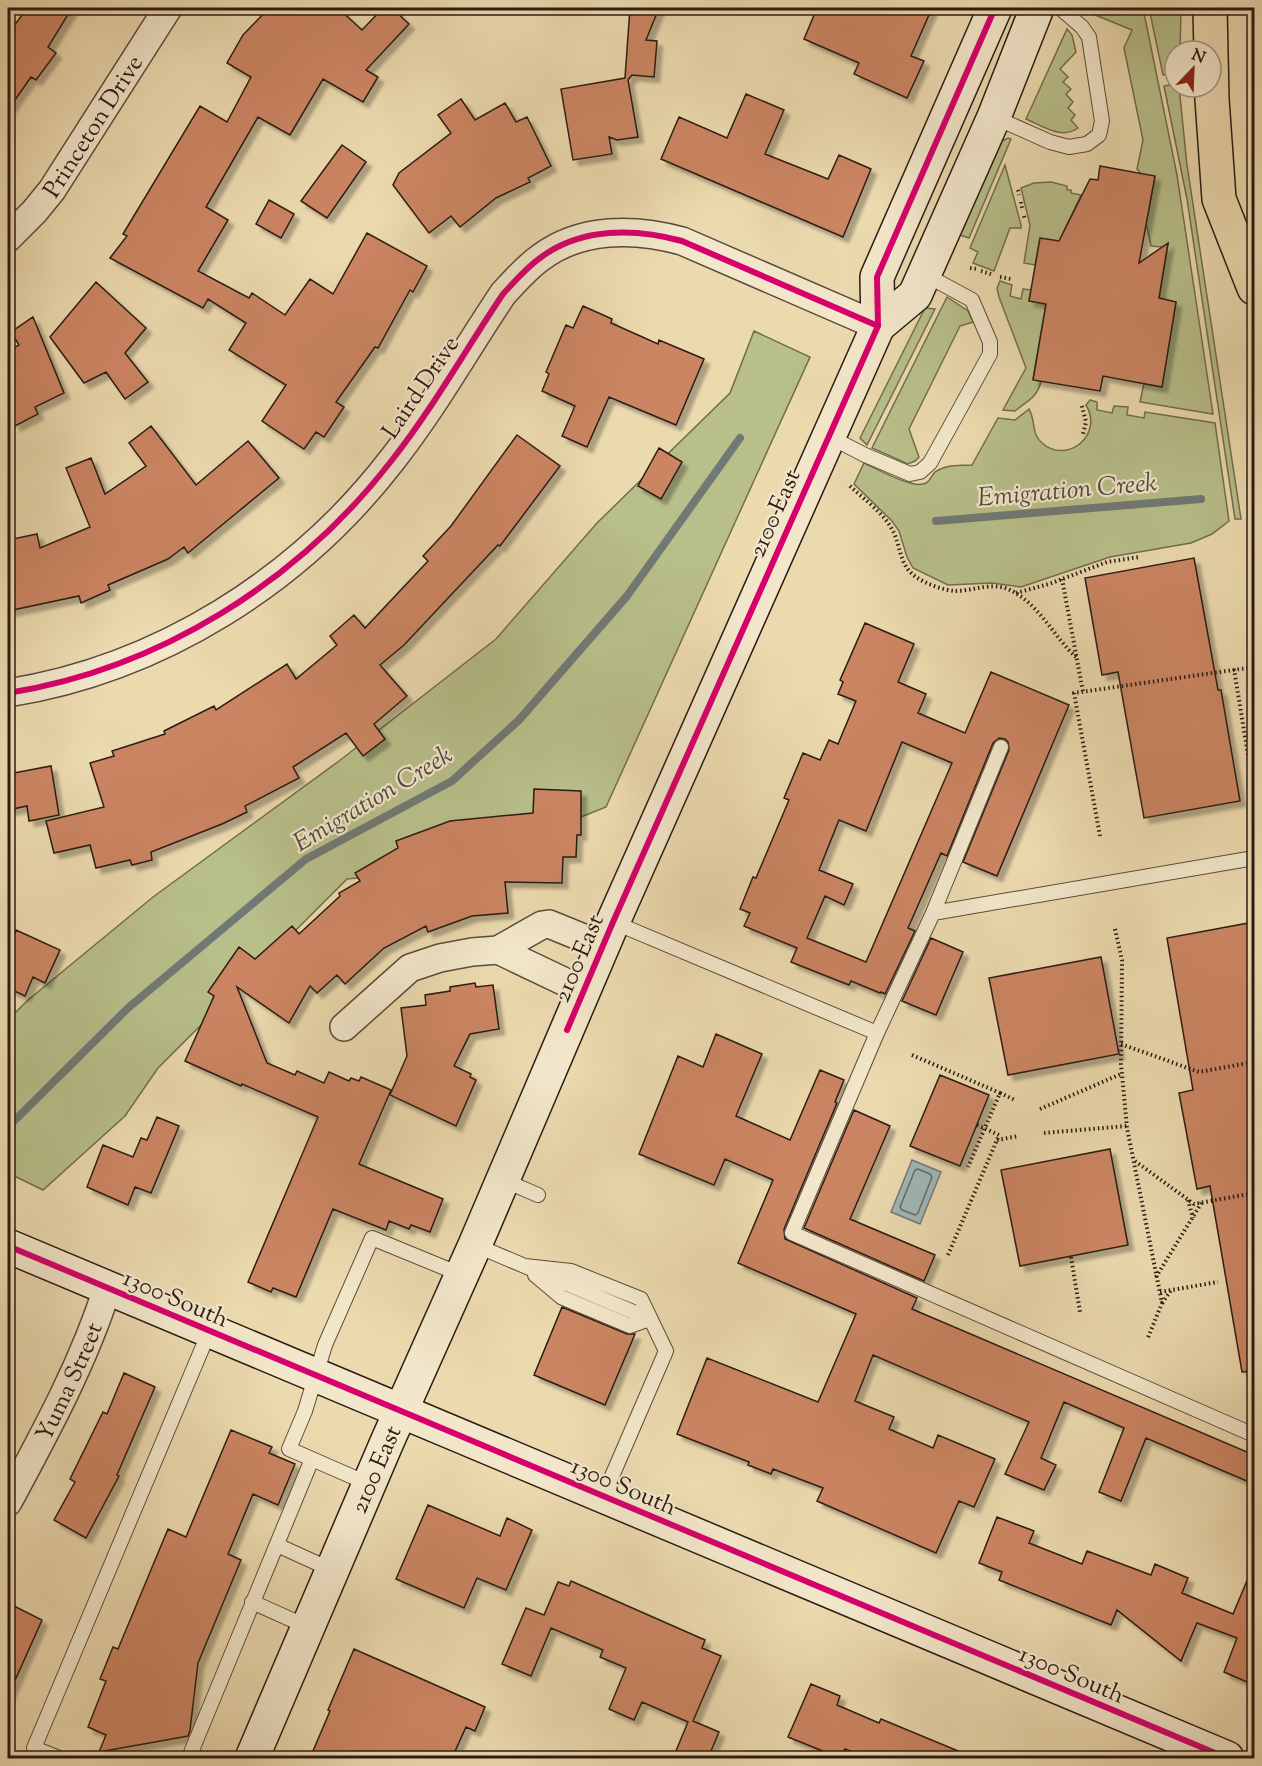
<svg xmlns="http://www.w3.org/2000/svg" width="1262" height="1766" font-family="'Sorts Mill Goudy',serif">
<defs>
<filter id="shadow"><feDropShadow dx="5.5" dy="5.5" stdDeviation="1.5" flood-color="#0004"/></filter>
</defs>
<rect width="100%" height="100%" fill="#ecdaaf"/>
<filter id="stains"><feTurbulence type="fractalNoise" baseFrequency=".00333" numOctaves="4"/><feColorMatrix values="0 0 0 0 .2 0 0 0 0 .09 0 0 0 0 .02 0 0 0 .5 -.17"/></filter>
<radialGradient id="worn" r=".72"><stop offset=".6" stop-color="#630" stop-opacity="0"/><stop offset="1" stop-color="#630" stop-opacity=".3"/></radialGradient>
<path fill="#b8bf8a" stroke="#726d4e" stroke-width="1.5" d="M1078 8H1143L1177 175 1213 414 1140 402 1144 383 1162 386 1176 302 1159 298 1168 244 1162 247 1151 246 1146 223 1155 177 1142 175 1137 169 1143 140 1124 48 1132 30Z
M1149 8H1181L1180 51H1175V73L1163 75Z
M1067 29 1072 35 1076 52 1060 69 1068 77 1063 82 1071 89 1066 94 1073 102 1068 108 1075 115 1071 120 1078 128C1061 140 1043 126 1026 119Z
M1175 84V87H1179L1187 165 1241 519H1235L1187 199 1164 86Z
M1008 138 1011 139 969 238 960 235 1002 141Z
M1005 165 1021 225V228H1010L994 271 973 263 978 252 970 248Z
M1051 182 1067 186V190H1071V193L1081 195 1059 241 1040 238 1035 265 1024 263 1030 225 1021 188 1034 183Z
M1000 281 1012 285 1010 296 1021 299 1023 289 1031 290 1029 301 1046 304 1033 379 1041 381C1038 397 1027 401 1015 411L1003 410 1026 368 999 297 997 288Z
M947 297 968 311 973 322 960 326 909 429 919 457 915 461 908 464 872 448Z
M925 308 935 309 867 445 860 438Z
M754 331 810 357 606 807 455 868 347 879 158 1068 125 1116 43 1190 8 1173V1020L28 1000 153 897 339 761 496 639 597 523 730 393Z
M1090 400 1097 402V410L1112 413 1114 406 1128 407 1127 415 1144 418 1145 412 1215 423 1229 521 1212 534 1191 543 1110 557 1021 587 992 583 948 585 913 568 907 557 899 531 892 521 854 484 864 463C877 469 914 490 926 483 930 481 932 475 935 472 946 464 959 466 972 465L998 418 1015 420 1029 409C1036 421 1031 434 1042 443 1067 465 1104 435 1086 405Z"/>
<path fill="#9fb7b7" stroke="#717975" stroke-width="1.5" d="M912 1160 941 1172 920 1224 891 1212Z"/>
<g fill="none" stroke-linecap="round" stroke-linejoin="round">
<path stroke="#656965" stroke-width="1.5" d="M918 1169 930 1174 932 1177 918 1213 915 1215 902 1210 900 1207 915 1170Z"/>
<path stroke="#717975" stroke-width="8" d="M936 521 1201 499
M8 1127 128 1008 306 859 452 781 519 720 627 596 740 438"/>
</g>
<path fill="#cc8564" stroke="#2b1b13" stroke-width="1.5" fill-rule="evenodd" filter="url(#shadow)" d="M27 8H72L48 47 56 53 36 80 31 77 8 110V34Z
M269 8H338L362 30 383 8H392L409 24 366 70 378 77 363 102 323 79 290 135 258 117 206 207 228 220 198 271 249 298 252 293 285 315 310 279 333 294 367 233 427 266 413 292 410 290 378 348 375 347 336 402 344 407 324 437 316 432 304 449 262 421 286 385 229 350 246 323 208 299 203 308 110 258 127 236 123 234 200 106 227 122 251 77 227 63 243 35Z
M630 8H659L646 40 657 41 654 77 632 75 628 80 638 137 617 140 609 137 612 154 573 160 561 89 625 78Z
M817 8H932L911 56 924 61 907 98 854 74 859 63 804 39Z
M746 94 784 110 765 154 828 179 839 155 871 169 843 237 661 159 679 117 727 138Z
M461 99 475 120 505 103 516 122 527 117 551 166 528 178 530 182 496 198 460 227 451 216 429 233 393 185 399 173 451 133 438 115Z
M342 145 366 162 327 218 301 201Z
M1100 166 1155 176 1139 263 1168 243 1159 298 1176 302 1162 387 1103 376 1100 391 1033 380 1046 304 1029 301 1040 238 1059 241 1090 179 1098 180Z
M269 200 294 214 281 238 256 224Z
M96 282 146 328 125 353 148 382 125 399 106 372 84 383 50 337Z
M583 306 612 319 611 323 658 344 659 340 704 359 676 425 609 397 587 447 562 436 575 406 542 391 549 374 546 372 566 325 573 328Z
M33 317 64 393 35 407 38 414 15 426 8 410V351L19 345 11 332Z
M151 426 196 485 248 441 279 478 188 553 184 547 168 559 108 585 110 590 81 603 79 596 8 611V572L14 570 8 540 37 534 40 548 90 527 66 468 91 458 105 494 146 466 129 443Z
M517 435 560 466 500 546 498 545 404 645 380 665 407 696 374 724 385 739 363 756 346 733 293 767 299 778 245 806 247 812 222 824 151 852 152 860 132 865 130 860 96 868 90 845 54 853 46 821 104 807 90 763 114 756 112 751 165 734 164 731 214 706 216 710 287 664 296 679 337 645 330 636 354 615 365 628 428 561 423 556 451 526Z
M659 448 682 462 661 499 638 486Z
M1194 558 1218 690H1221L1240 801 1144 818 1118 672 1102 675 1085 578Z
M865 623 914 644 898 682 926 694 918 713 965 733 991 672 1069 705 997 876 963 862 1009 750 1008 742 1005 739 999 738 993 743 947 856 941 853 908 928 915 931 885 994 881 992 880 993 851 981 849 985 791 962 797 948 744 926 750 913 740 909 753 877 756 878 789 800 784 798 803 753 820 760 829 740 838 744 856 701 838 694 843 682 840 680ZM902 742 952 763 866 962 807 938 825 896 844 905 853 884 819 870 839 820 866 831Z
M51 766 59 815 29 821 27 806 8 810V774Z
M534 789 581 791V835H577L576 857H563L562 883 505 882 508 913 472 916 428 932 426 926 384 948 345 984 337 975 317 993 310 986 289 1023 237 987 267 1063 295 1075 297 1071 324 1083 329 1072 349 1081 351 1078 359 1081 361 1077 391 1090 359 1164 443 1199 430 1232 411 1225 409 1229 389 1221 386 1230 333 1209 296 1297 273 1288 271 1292 248 1282 318 1117 242 1084 241 1086 185 1061 214 996 208 992 239 947 255 959 292 926 299 934 340 896 339 893 360 881 355 873 398 848 396 841 450 821 533 813Z
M1254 922V1371L1242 1372 1210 1186 1197 1189 1179 1093 1193 1090 1167 938Z
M16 930 60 950 45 983 33 977 25 996 8 988V936L13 939Z
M931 938 963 952 936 1015 902 1001Z
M1101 957 1119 1054 1008 1075 989 978Z
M475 983 476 987 493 985 499 1029 470 1034 454 1066 471 1074 470 1077 476 1080 456 1126 390 1095 407 1056 401 1008 426 1005 425 995 450 991V987Z
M716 1034 762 1054 736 1116 790 1140 820 1070 844 1080 835 1102 837 1103 784 1229 785 1239 917 1298 912 1309 1254 1455V1484L1146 1438 1121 1501 1099 1492 1124 1428 1064 1402 1041 1458 1056 1465 1044 1490 1005 1474 1029 1422 873 1355 855 1401 894 1417 889 1429 933 1448 938 1435 995 1459 974 1507 959 1501 936 1553 817 1501 823 1488 773 1469 771 1474 748 1465 749 1462 677 1434 707 1358 818 1402 856 1314 738 1263 773 1180 725 1159 714 1185 639 1154 678 1056 703 1067Z
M940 1075 989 1095 960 1166 910 1146Z
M854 1110 890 1126 850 1219 935 1255 924 1281 804 1228Z
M157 1117 179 1126 151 1193 135 1187 128 1205 87 1187 103 1145 133 1157 141 1138 147 1140Z
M1110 1149 1128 1245 1020 1266 1001 1170Z
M562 1307 627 1334H635L605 1405 534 1375Z
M124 1373 155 1387 117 1475 119 1476 86 1538 54 1520 75 1482 70 1479 103 1412 107 1414Z
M231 1430 272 1447 269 1453 295 1464 278 1505 253 1494 228 1554 241 1560 198 1663 190 1730 188 1736 99 1752 106 1735 88 1727 106 1681 100 1679 113 1647 118 1649 168 1529 186 1537Z
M428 1505 500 1536 507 1518 532 1530 506 1590 477 1578 464 1608 396 1579Z
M997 1517 1034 1531 1029 1543 1082 1564 1087 1551 1151 1575 1155 1564 1188 1578 1182 1593 1233 1614 1254 1564V1685L1224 1672 1237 1638 1197 1623 1181 1661 1117 1610 1111 1625 999 1580 1002 1572 979 1563Z
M571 1581 705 1640 702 1648 721 1656 693 1721 719 1732 708 1758H673L688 1722 642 1702 634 1720 609 1709 626 1668 600 1657 603 1650 551 1628 531 1676 502 1664 526 1608 544 1615 558 1582 569 1586Z
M8 1603 42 1620 8 1696Z
M354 1649 485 1707 475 1731 466 1727 452 1758H310L330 1711 328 1710Z
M811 1684 840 1696 837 1705 879 1723 881 1719 975 1758H868L845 1749 840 1758 788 1737Z"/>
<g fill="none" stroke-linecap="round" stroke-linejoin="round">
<defs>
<path id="lane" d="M994 117 1050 142 1069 147 1087 144 1099 135 1102 121 1089 37 1082 27 1060 8
M828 436 865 455 910 474 920 472 930 463 990 354V342L972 300 924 274
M1001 747 933 913 877 1033 792 1233 1254 1435
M933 913 1254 858
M613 922 877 1033
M503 1180 538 1195
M475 1245 650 1319
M525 1266 571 1271 641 1299 666 1351 603 1497
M535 1275 561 1297 630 1326 650 1319
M369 1484 289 1449 305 1411 325 1345 372 1238 462 1275
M277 1545 332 1570
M252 1602 308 1627
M59 1758 34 1748 209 1332
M200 1758 190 1755 312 1459"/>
<g id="street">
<path id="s1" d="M8 238 34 212 52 190 168 8"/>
<path d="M8 693C159 669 298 582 392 460 433 408 466 349 503 294 515 281 526 268 540 258 581 227 635 228 682 241L878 326"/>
<path d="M498 950 584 991"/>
<path d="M344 1027 410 968 440 958 472 952 498 950 542 925 549 924 603 946"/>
<path id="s2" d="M8 1502C45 1433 83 1364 107 1289"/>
</g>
<g id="secondary">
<path d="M878 326 915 295 994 117 1037 8"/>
<path d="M8 1246 1227 1758"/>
<path id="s3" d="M252 1758 387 1442 475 1245 613 922 878 326 877 277 995 8"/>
</g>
<path id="primary" d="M1210 8 1212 99 1219 199 1254 288"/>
</defs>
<use href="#lane" stroke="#5b4b3a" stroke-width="16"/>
<use href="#street" stroke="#5b4b3a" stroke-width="30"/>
<use href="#secondary" stroke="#2b1b13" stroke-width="36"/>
<use href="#primary" stroke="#2b1b13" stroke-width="36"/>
<path stroke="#2b1b13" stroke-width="4" stroke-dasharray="1.5 3" stroke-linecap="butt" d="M1018 190 1019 195
M1021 202 1022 208
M1024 216 1025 220
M970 268 977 269
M981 271 991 274
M1000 277 1011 279
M1082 406 1086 422 1083 434
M850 486C865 500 885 514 894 533 901 549 900 566 916 577 926 584 943 590 955 591 972 591 989 583 1005 588 1038 600 1053 637 1077 658
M1062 579 1083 692
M1016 593 1049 584 1107 562 1139 557
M1234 669 1254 792
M1100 836 1074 693 1254 667
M1115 929 1122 960 1121 1064 1127 1128 1162 1303 1147 1340
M1121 1044 1199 1072 1254 1062
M912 1055 1000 1093 968 1167
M1000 1093 1015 1100
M1040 1109 1121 1074
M1044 1133 1127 1126
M997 1140 1019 1136
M1135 1161 1194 1204 1254 1193
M1188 1200 1193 1218
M948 1255 999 1135 977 1125
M1071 1257 1080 1312
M1156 1277 1202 1202
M1160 1292 1218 1282
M1162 1303 1172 1289"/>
<use href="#lane" stroke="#f3e7cb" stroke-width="14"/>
<use href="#street" stroke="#f3e7cb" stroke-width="27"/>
<use href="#secondary" stroke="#f3e7cb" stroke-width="33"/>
<use href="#primary" stroke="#ecdaaf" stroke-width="33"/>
<defs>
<path id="cycleway" d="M8 693C159 669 298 582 392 460 433 408 466 349 503 294 515 281 526 268 540 258 581 227 635 228 682 241L878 326
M567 1030 613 922 878 326 877 277 995 8
M8 1246 1227 1758"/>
</defs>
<use href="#cycleway" stroke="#f3e7cb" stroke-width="10"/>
<use href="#cycleway" stroke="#d6006c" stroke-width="6"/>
</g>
<g text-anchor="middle" stroke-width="4.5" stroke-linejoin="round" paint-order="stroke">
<g font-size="24" fill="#2b1b13" stroke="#f3e7cb">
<text dy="8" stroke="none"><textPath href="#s1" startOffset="141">Princeton Drive</textPath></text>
<text transform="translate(420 387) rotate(-56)" y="8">Laird Drive</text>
<text transform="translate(774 513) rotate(-66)" y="8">2100 East</text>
<text transform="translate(578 958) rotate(-67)" y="8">2100 East</text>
<text transform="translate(176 1298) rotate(23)" y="8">1300 South</text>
<text dy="8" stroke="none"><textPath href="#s2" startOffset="135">Yuma Street</textPath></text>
<text dy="8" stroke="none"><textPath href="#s3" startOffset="314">2100 East</textPath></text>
<text transform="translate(624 1486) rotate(23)" y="8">1300 South</text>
<text transform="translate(1072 1674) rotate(23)" y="8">1300 South</text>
</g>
<g font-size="26" font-style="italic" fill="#4e4a44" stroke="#f3e7cb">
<text transform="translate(1067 489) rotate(-5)" y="9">Emigration Creek</text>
<text transform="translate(372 798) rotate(-31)" y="9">Emigration Creek</text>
</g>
</g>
<rect width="1262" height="1766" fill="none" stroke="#ecdaaf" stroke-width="30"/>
<rect x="9" y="9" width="1244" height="1748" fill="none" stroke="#2b1b13" stroke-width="3"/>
<rect x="15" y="15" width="1232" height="1736" fill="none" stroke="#2b1b13" stroke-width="1.5"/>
<g transform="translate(1193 69) rotate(23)"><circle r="28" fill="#f3e7cb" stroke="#a39581" stroke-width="1.5"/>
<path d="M0-4.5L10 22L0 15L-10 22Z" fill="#8f2418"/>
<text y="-9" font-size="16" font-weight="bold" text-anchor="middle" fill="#2b1b13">N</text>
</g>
<rect width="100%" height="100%" filter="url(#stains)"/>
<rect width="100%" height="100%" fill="url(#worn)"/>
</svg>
